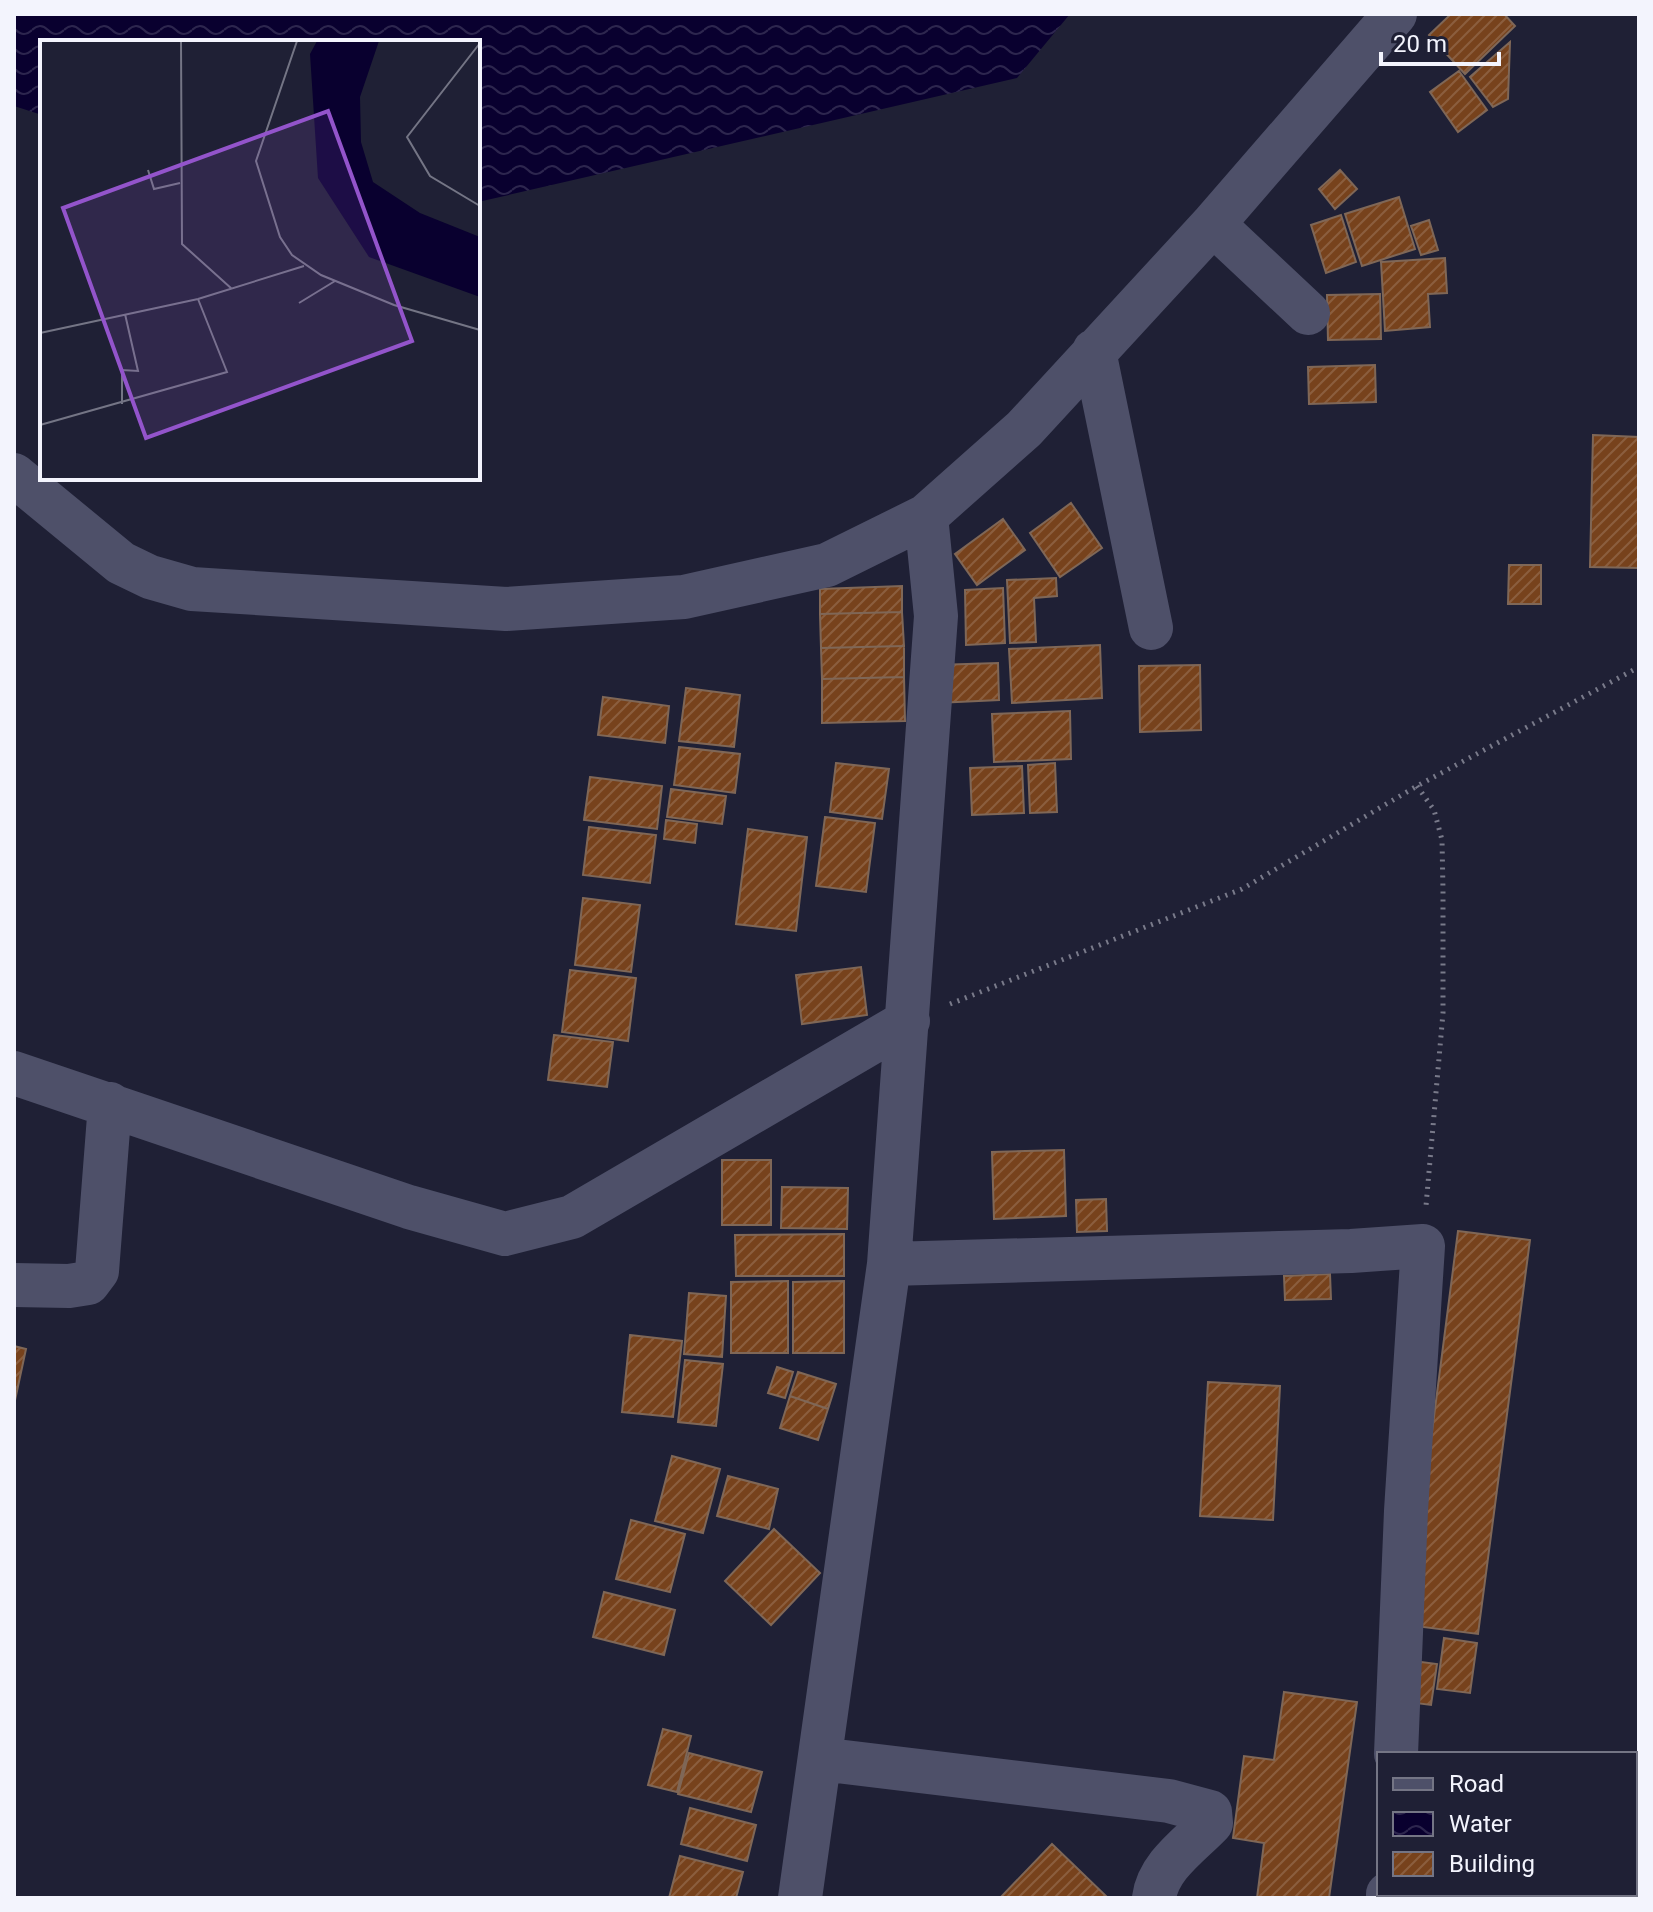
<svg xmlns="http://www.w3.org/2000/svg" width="1653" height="1912" font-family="Roboto,sans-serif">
<defs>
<pattern id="water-waves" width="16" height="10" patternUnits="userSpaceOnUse" patternTransform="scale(2)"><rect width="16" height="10" fill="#09002f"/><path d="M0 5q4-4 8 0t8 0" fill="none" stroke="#2d264e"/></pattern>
<pattern id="building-hatch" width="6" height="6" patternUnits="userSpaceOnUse" patternTransform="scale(2)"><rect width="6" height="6" fill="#77421c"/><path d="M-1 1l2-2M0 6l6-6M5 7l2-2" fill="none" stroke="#8b5e3e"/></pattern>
</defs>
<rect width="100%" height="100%" fill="#1f2035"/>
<path fill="url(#water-waves)" d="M14 14H1070L1017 78 478 202V42H42V115L14 106Z"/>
<path fill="url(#building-hatch)" stroke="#7f6757" stroke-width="2" d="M1451 14H1504L1515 26 1465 74 1429 35Z
M1510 42 1508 99 1493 107 1470 77Z
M1459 71 1487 110 1458 132 1430 92Z
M1340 170 1357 189 1335 209 1319 189Z
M1399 197 1415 249 1362 266 1345 214Z
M1341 215 1356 262 1326 273 1311 225Z
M1429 220 1438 250 1421 255 1411 226Z
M1445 258 1447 293 1428 294 1430 327 1385 331 1381 262Z
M1380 294 1381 339 1328 340 1327 295Z
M1375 365 1376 402 1309 404 1308 367Z
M1593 435 1639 437V568L1590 567Z
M1071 503 1102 548 1060 577 1030 533Z
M1003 519 1025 550 977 585 955 554Z
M1509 565H1541V604H1508Z
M1056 578 1057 596 1034 598 1036 642 1010 643 1007 580Z
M902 586V612L820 614V589Z
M1003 588 1005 643 966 645 965 590Z
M902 612 904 646 821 648 820 614Z
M1100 645 1102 698 1012 703 1009 649Z
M904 646V677L822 679 821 648Z
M998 663 999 700 937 703 936 665Z
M1200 665 1201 730 1140 732 1139 666Z
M904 677 905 721 822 723V679Z
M686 688 740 695 734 747 679 741Z
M603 697 669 706 665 743 598 735Z
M1070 711 1071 759 994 762 992 714Z
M679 747 740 754 735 793 674 785Z
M836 763 889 769 882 819 830 812Z
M1055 763 1057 812 1030 813 1028 765Z
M1022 766 1024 813 972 815 970 768Z
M590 777 662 786 657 829 584 820Z
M671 789 726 796 722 824 667 817Z
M825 817 875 823 866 892 816 886Z
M666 820 697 824 695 843 664 839Z
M589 827 656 835 650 883 583 875Z
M748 829 807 837 796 931 736 924Z
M583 898 640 905 631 972 575 965Z
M861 967 867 1015 802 1024 796 975Z
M570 970 636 978 628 1041 562 1032Z
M554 1035 613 1042 607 1087 548 1080Z
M1064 1150 1066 1216 994 1219 992 1152Z
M722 1160H771V1225H722Z
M782 1187 848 1188 847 1229 781 1228Z
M1106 1199 1107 1231 1077 1232 1076 1200Z
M1458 1231 1530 1240 1478 1634 1407 1625Z
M844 1234V1276H736L735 1235Z
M1330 1274 1331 1299 1285 1300 1284 1276Z
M788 1281V1353H731V1282Z
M844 1281V1353H793V1282Z
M689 1293 726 1296 722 1357 684 1354Z
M630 1335 682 1341 673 1417 622 1412Z
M14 1346 26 1349 14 1405Z
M685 1360 723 1364 716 1426 678 1422Z
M777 1367 793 1372 785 1398 768 1393Z
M798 1372 836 1384 828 1409 790 1396Z
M1208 1382 1280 1386 1273 1520 1200 1516Z
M790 1396 828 1409 818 1440 780 1428Z
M672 1456 720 1469 703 1533 655 1521Z
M728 1476 778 1489 769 1529 717 1516Z
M631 1520 685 1534 670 1592 616 1579Z
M774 1529 820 1573 771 1625 725 1581Z
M604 1592 675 1610 664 1655 593 1637Z
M1444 1638 1477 1643 1470 1693 1437 1689Z
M1406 1660 1437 1664 1431 1705 1400 1701Z
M1284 1692 1357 1702 1329 1898H1257L1264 1843 1233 1838 1244 1756 1274 1760Z
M663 1729 691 1736 677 1792 648 1785Z
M689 1753 762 1772 751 1812 678 1794Z
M690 1808 756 1825 747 1861 681 1844Z
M1052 1844 1108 1898H1000Z
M680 1856 743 1872 736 1898H669Z"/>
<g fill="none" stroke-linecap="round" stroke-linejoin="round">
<path stroke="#797a8a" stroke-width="5" stroke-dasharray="2 6" stroke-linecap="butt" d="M1417 786 1434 810 1442 840 1443 890V1013L1426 1206
M950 1004 1242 889 1417 786 1639 667"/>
<path stroke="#4e5069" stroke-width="44" d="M1213 224 1308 313
M1094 351 1151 628
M14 475 121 563 150 577 192 589 506 609 684 597 827 565 926 516 1024 429 1213 224 1395 14
M14 1073 409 1207 505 1234 572 1217 908 1021
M889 1264 1351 1251 1423 1246 1406 1511 1396 1754
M14 1285 69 1286 88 1283 97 1271 110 1104
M820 1759 1169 1801 1210 1812 1211 1823C1190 1845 1158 1866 1154 1898
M800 1898 889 1264 936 616 926 516
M1388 1898V1894"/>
</g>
<g transform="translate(40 40)">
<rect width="440" height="440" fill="#1f2035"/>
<path d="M277 1H339L320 57 321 102 333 142 380 173 440 197V257L329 217 278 138 270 14Z" fill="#09002f"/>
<path fill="none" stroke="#747585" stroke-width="2" d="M141 1 142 204 192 249M257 1 216 121 240 197 252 215 281 235 354 265 440 290M440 3 367 97 390 136 440 166M108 130 114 149 140 143M259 263 295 241M0 293 158 259 264 226M82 364V330L98 331 85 274M0 385 187 332 158 259"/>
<path fill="#9354cb" fill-opacity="0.15" stroke="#9354cb" stroke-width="4" d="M288 71 372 301 106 398 23 168Z"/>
<rect width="440" height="440" fill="none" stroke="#f3f4fd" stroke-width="4"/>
</g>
<rect width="1653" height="1912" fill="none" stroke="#f3f4fd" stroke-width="32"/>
<rect x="1377" y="1752" width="260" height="144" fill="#1f2035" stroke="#747585" stroke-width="2"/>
<rect x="1393" y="1778" width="40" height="12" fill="#4e5069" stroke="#747585" stroke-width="2"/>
<text x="1449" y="1792" font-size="24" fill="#f3f4fd">Road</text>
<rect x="1393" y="1812" width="40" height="24" fill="url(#water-waves)" stroke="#747585" stroke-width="2"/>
<text x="1449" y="1832" font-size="24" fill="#f3f4fd">Water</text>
<rect x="1393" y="1852" width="40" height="24" fill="url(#building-hatch)" stroke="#747585" stroke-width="2"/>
<text x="1449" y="1872" font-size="24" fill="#f3f4fd">Building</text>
<path d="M1381 52v12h118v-12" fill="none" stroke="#f3f4fd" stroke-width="4"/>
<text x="1393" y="52" font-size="24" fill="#f3f4fd" stroke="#1f2035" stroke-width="6" paint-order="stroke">20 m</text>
</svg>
